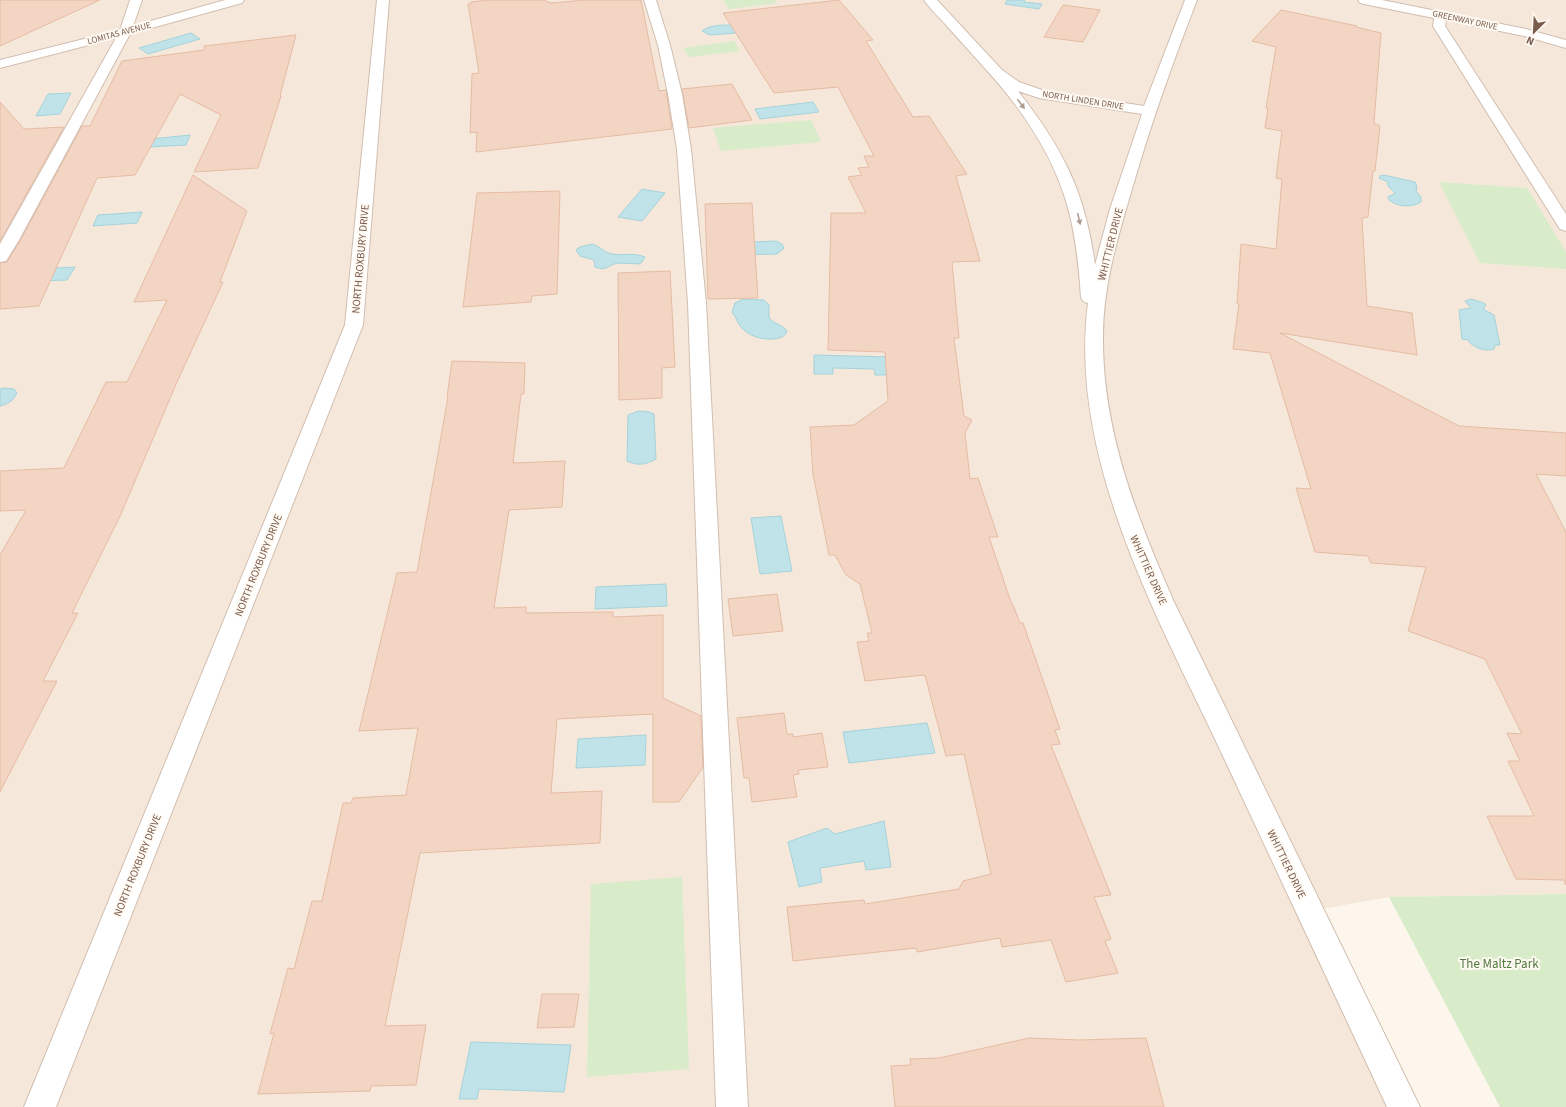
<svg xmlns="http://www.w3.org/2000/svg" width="1566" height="1107" font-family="'Source Sans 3',sans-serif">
<rect width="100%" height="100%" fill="#fdf6ec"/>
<path fill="#f5e8da" d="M0 0H1566V894L1389 897 1310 911 1404 1107H0Z"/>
<path fill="#d8ecc9" d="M723 0H775L778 3 729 9Z
M734 41 740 51 689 57 683 48Z
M811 120 821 142 721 151 713 128Z
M1439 182 1527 188 1566 252V269L1480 263Z
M682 877 689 1069 587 1077 591 884Z
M1566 894V1107H1500L1389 897Z"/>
<path fill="#bfe3e8" stroke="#a5d3da" d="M1007 0H1025L1024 2 1042 4 1039 9 1005 4Z
M731 25 736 33 710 35 702 31C710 25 721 25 731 25Z
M191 33 200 39 148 54 139 48Z
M71 93 60 114 36 116 48 94Z
M813 102 819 112 760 119 755 109Z
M190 135 186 145 150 147 151 139Z
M1384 175 1415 182 1417 187 1416 191 1421 197V202C1411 208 1398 207 1389 200L1388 197 1395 193 1388 186V182L1379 178 1380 176Z
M642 189 665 193 642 221 618 217Z
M142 212 137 223 93 226 98 215Z
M776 241 782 244 784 248 777 254 733 255V243Z
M592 244C599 245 602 252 612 254 623 256 633 252 645 257L642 262 639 264C632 264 626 263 619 263 608 264 608 272 595 267L594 260 580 256 576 250 580 247Z
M75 267 67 280 13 282 21 270Z
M743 299 764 300 769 305V318C774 324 782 324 787 331 785 337 780 338 774 339 761 340 748 336 740 326 737 321 735 316 732 312L735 303Z
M1471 299 1484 303 1486 305 1483 309 1494 315 1500 345H1495L1494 349C1485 352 1475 348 1469 342V340L1462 339 1459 310 1471 308 1465 301Z
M814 355 890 357 891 375H875L874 369 833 368V374H814Z
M4 388 14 389 17 393C13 401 8 404 0 406V389Z
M639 411 649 412 654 414 656 459C645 465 638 466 627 461L628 415Z
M781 516 792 571 760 574 751 518Z
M666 584 667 606 595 609 596 587Z
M927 723 935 753 849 763 843 732Z
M646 735 645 765 576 768 578 739Z
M884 821 891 867 866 870 864 861 820 868 822 882 799 887 788 842 827 828 835 834Z
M471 1042 571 1045 564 1092 479 1089 477 1099H459Z"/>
<path fill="#f3d5c3" stroke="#e6bba3" d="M0 0H100L0 46Z
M489 0H544L550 3 586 0H641L659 91 666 90 672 129 476 152 477 132 470 133 472 74 479 73 468 4H471V2Z
M839 0 873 40 866 41 913 117 929 116 967 174 956 176 980 261 952 262 959 338H954L964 416 972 420 965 433 970 479 978 478 998 537H989L1012 605H1013L1020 623H1023L1060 729 1055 730 1060 744 1051 745 1111 895 1094 897 1111 939 1105 941 1118 973 1066 982 1051 940 1002 947 1000 938 917 952 916 948 793 961 787 907 864 900 865 904 959 889 963 881 991 874 964 754 946 756 925 675 865 681 857 642 869 641 867 633H872L860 584 846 575 835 555H829L813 474 810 427 854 425 888 401 885 352 828 350 831 213H866L848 177 862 175 858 168 869 167 864 156H874L838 87 774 93 723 13Z
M1063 5 1100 10 1083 42 1044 37Z
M1281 10 1357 26 1356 27 1381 33 1374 123 1380 126 1375 171H1373L1368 217 1362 218 1367 306 1412 313 1417 355 1280 333 1459 426 1566 433V476L1536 474 1566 532V885L1564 880 1516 879 1487 816H1534L1508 761H1520L1507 733 1522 734 1485 659 1408 631 1426 567 1371 563 1368 556 1315 552 1296 488 1311 489 1270 353 1233 349 1239 304H1237L1241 244 1276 249 1282 179 1276 178 1282 131 1265 128 1268 108H1266L1276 47 1252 41Z
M296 35 280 96H281L258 168 194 172 221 115 180 94 135 175 97 178 39 306 0 309V263L7 262 20 241 82 126H90L122 61 204 50V46Z
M732 84 752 120 689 128 682 89Z
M0 102 24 129 64 127 0 241Z
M193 175 247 211 220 282H223L177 382 121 514 72 613H78L43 681H57L0 792V555L26 510 0 511V471L64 468 106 382H127L167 300 134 302Z
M560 191 557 294 532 296 531 302 463 307 477 193Z
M752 203 758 298 708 299 705 204Z
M670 271 675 367 662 368V398L619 400 618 273Z
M452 361 525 363 524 394H521L513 463 565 461 562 507 509 510 494 608 526 607V613L613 612V617L663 615V698L701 716 703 767 679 802H653V714L557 719 551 793 602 791 600 843 420 853 385 1026 426 1025 416 1085 371 1086 370 1091 258 1094 274 1033 270 1034 288 968 294 969 312 901H322L343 803H351L353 798 406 795 418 728 359 731 397 573 417 572 448 397H447Z
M777 594 783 631 733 636 728 599Z
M784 713 787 734H793V737L822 733 828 767 798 770 799 774 793 775 797 797 752 802 749 778H744L737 718Z
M542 994H579L574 1027 537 1028Z
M1029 1038 1080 1040 1146 1038 1164 1107H895L891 1066 911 1065 910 1059 939 1058Z"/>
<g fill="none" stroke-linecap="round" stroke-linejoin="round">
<defs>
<path id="minor" d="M130 0H142L133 26 225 0H244L242 3 130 34 19 240 6 261 0 262V244L116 38 0 68V60L120 30Z
M377 0H389L363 325 56 1107H24L345 325Z
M644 0H656L670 45 682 94 691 149 706 303 748 1107H716L688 303 677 149 668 94 658 45Z
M924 0H937L1002 70 1019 82 1042 90 1144 106 1185 0H1197C1174 59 1153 118 1135 179 1120 230 1103 282 1103 336 1102 430 1137 518 1174 602L1420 1107H1387C1335 995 1282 883 1230 771 1165 630 1067 464 1088 303L1084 302 1081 298C1079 268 1076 237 1068 208 1055 159 1024 112 991 75 976 58 961 42 946 25 939 17 930 9 924 0ZM1018 91 1039 98 1142 114 1110 209 1095 265C1085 191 1063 149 1018 91Z
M1358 0H1382L1526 29 1566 40V48L1524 36 1446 20 1445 26 1566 214V231L1560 229 1558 226 1433 26 1434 18 1364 4 1360 3Z"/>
</defs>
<use href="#minor" stroke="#d1beb0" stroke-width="2"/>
<use href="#minor" fill="#fff" fill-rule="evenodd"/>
</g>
<defs><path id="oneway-solid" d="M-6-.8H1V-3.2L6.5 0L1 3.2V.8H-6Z"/></defs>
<g fill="#af9d94">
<use href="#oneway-solid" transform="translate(1021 104) rotate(53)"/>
<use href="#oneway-solid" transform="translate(1079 219) rotate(77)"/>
</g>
<g text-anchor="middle" stroke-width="4" stroke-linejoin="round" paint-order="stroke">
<g font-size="9" fill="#7a5c4d" stroke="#fffaf3">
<text transform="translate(1465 20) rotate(12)" y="3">GREENWAY DRIVE</text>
<text transform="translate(119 33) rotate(-15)" y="3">LOMITAS AVENUE</text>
<text transform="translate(1083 100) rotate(9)" y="3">NORTH LINDEN DRIVE</text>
</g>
<g font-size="11" fill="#7a5c4d" stroke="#fffaf3">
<text transform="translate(1110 244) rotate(-76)" y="4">WHITTIER DRIVE</text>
<text transform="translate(360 259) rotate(-85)" y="4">NORTH ROXBURY DRIVE</text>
<text transform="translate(258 565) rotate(-68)" y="4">NORTH ROXBURY DRIVE</text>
<text transform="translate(1149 570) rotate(66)" y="4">WHITTIER DRIVE</text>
<text transform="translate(1287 864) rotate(64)" y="4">WHITTIER DRIVE</text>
<text transform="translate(137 865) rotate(-68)" y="4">NORTH ROXBURY DRIVE</text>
</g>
<g font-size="13" fill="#537a41" stroke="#fffaf3">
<text x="1499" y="968">The Maltz Park</text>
</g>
</g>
<g transform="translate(1534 32) rotate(204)" stroke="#fffaf3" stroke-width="3" paint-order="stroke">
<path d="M0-3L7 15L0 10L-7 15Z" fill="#7a5c4d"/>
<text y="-6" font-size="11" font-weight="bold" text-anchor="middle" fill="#7a5c4d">N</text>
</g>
</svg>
